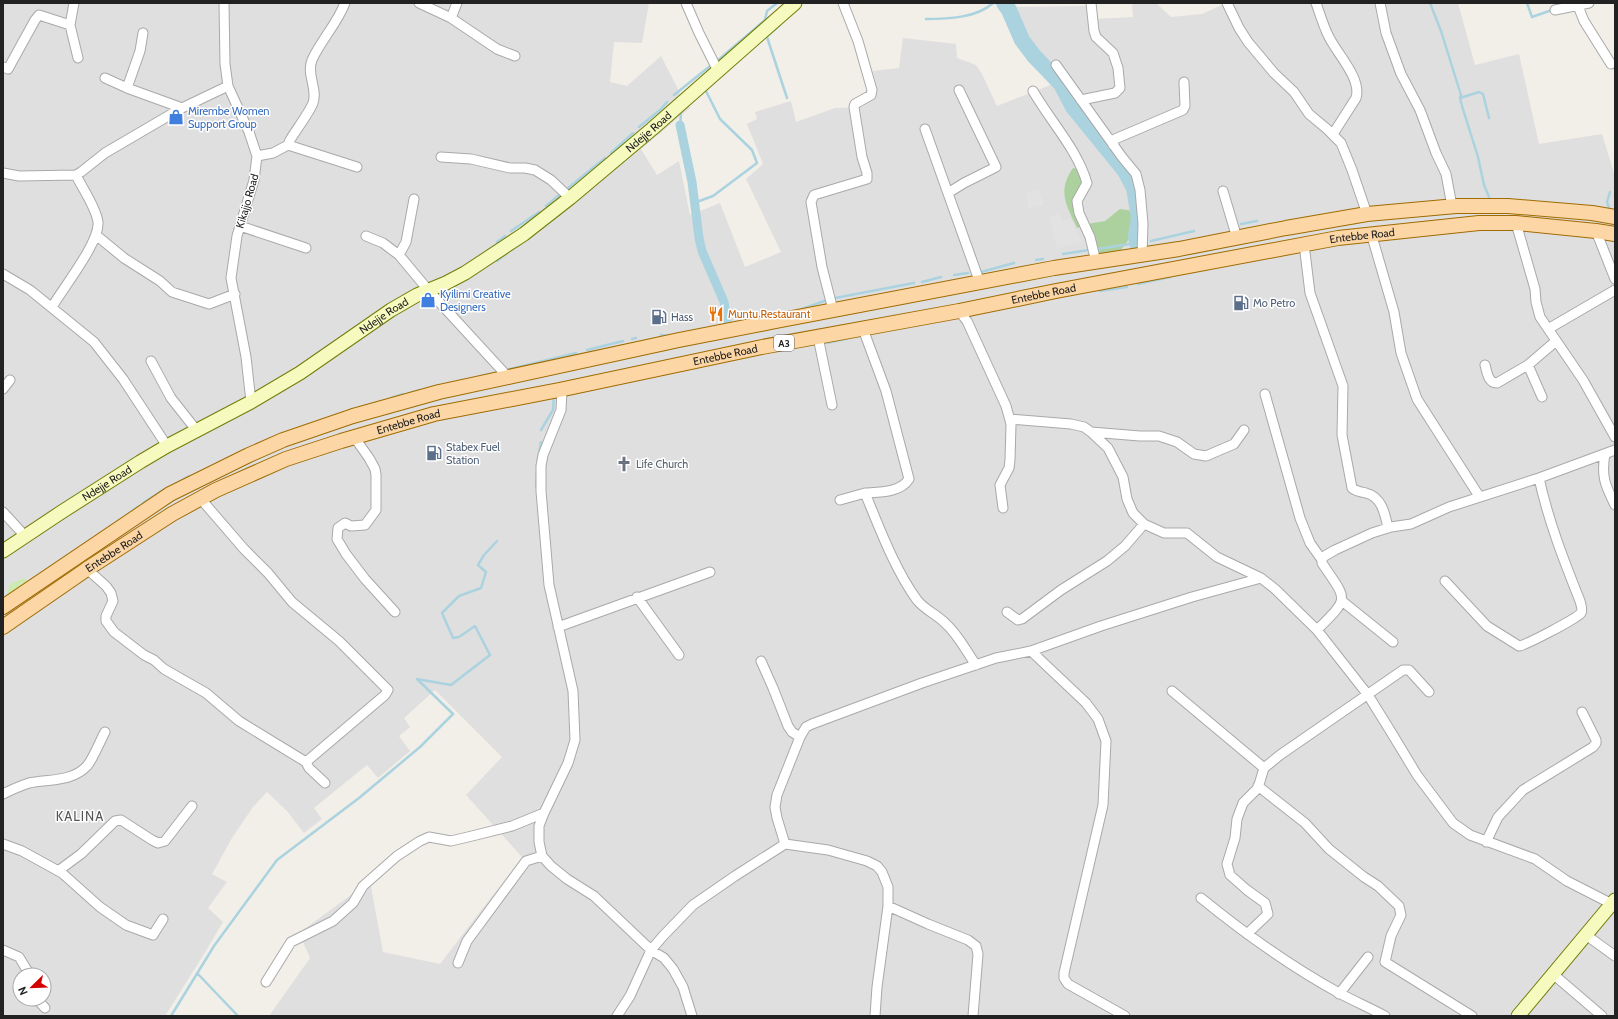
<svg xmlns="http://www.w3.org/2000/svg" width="1618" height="1019" font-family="Cabin,sans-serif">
<rect width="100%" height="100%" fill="#f2efe9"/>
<path fill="#e0dfdf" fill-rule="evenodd" d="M3 3H649L642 43 614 42 610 82 627 86 661 56 681 95 690 108 641 149 657 175 679 161 690 215 720 203 745 267 781 252 746 179 763 164 747 124 757 119 755 112 791 101 796 122 835 108 862 107 875 98 877 89 873 71 899 68 903 38 956 44 957 58 976 65 982 74 997 106 1063 80 1055 68 1035 50 1025 36 1011 7 1087 6 1091 19 1133 17 1132 3H1156L1171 17 1202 14 1226 3H1458L1475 65 1519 54 1539 144 1602 134 1615 176V1016H269L310 958 299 933 370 881 383 952 440 964 522 857 466 795 502 757 435 690 404 718 410 727 399 736 410 751 378 778 367 765 314 808 322 819 304 833 287 811 267 792 253 807 232 838 212 874 227 882 208 908 223 922 201 959 165 1016H3ZM20 975H44V999H20Z"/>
<path fill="#cdebb0" d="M24 578 29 583 8 596 7 592 10 584Z"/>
<path fill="#add19e" d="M1073 168 1080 169 1084 184 1075 199 1080 227 1077 228C1066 205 1057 191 1073 168Z
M1120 209 1134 211C1140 230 1128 240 1117 255L1092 258 1087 224 1105 221Z"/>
<path fill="#e2e2e2" d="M1038 189 1044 205 1029 209 1026 192Z
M1059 214 1063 222 1070 218 1082 242 1057 248 1049 217Z"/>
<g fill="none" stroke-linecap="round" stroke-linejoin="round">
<path stroke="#aad3df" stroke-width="2.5" d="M1430 3 1441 31 1461 95 1460 98 1462 106 1478 157 1484 185 1489 197
M1527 3 1532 17 1552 10
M926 19C947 19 977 18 993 3
M766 37 779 26
M767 37 787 98
M717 61 765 20 767 11 777 3
M674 95 710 66
M1460 98 1479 92 1483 94 1489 118
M678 111 681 114 680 125
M639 127 661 109 667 102
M611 153 633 133
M568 188 605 158
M694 203 713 196 757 163 752 150 720 119 705 89
M546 206 559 195
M1609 208 1607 202 1610 192
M1241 224 1257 221
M511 231 539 212
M1151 241 1194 231
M497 242 505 236
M1097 249 1137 243
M1063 254 1089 250
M1036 260 1043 259
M497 261 507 253
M981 272 1014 263
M954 275 968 273
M922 282 941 277
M1138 284 1170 277
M1100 291 1127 287
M835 298 914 283
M802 309 827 300
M661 335 669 336
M632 339 636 338
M827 343 858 336
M587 350 623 341
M506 370 576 353
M481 376 494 373
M409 393 420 390
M391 398 403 394
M541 430 553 410 554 396
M537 466 541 442
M536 487 537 471
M168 488 189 476
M143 503 163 490
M120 520 139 506
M197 973 238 1016
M171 1016 214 946 277 860 359 798 420 747 453 714 417 679 451 685 490 655 475 626 459 637 453 638 442 613 459 596 481 588 486 572 478 565 484 555 497 541"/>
<path stroke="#aad3df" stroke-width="9" d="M680 125 692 182 699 238 702 251 724 302 728 327"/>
<path stroke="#aad3df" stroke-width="16" d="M1004 3 1009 10 1022 40 1034 56 1061 84 1073 107 1125 171 1134 188 1139 218 1136 235 1137 243"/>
<defs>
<path id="street" d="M74 3 70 25 78 58
M224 3 225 64 228 86 249 132 257 156 254 180 237 236 231 278 246 357 251 402
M419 3 451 18 497 49 515 56
M686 3 699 33 718 71
M1227 3 1239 28 1248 42 1274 73 1294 92 1309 114 1327 129 1341 143 1352 170 1367 214
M1316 3C1320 14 1323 25 1328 35 1336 53 1362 78 1356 98L1333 134
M1380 3 1386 33 1401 74 1420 110 1436 153 1446 174 1452 206
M1578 6 1584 21 1611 64
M1555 10 1589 3
M451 18 457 3
M143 33 140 51 127 88 182 108
M1056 65 1122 157 1136 174 1140 190 1143 224 1142 255
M3 67 8 69 35 20 39 15 70 25
M105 78 127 88
M1033 91C1051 122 1077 149 1087 183L1077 201 1079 213 1090 237 1096 262
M1081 100 1115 93 1120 88 1118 68 1113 53 1096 37 1094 31 1091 3
M925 129 980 283
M288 145 357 167
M1113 145 1115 139 1183 110 1185 106 1184 82
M257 156 273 153 288 145 290 140C296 130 309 113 313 103 318 89 306 74 312 60 321 40 337 24 345 3
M441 157 471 159 510 168H525L535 170 551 180 570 198
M3 173 19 176 76 175 81 172 105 153 163 119 182 108 228 86
M1223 191 1237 238
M948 193 964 183 996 167 959 90
M1516 223 1535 289 1536 302 1540 317 1583 380 1615 437
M240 226 306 248
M1596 231 1615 279
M1371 233 1394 312 1401 353 1417 399 1479 496
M96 235 124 258 160 281 172 292 209 304 235 294
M366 236 383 243 399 255 429 291 508 377
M1304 244 1310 293 1343 386 1342 435 1352 488C1355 491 1361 492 1366 493 1382 497 1385 514 1388 528
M399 255 406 242 414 199
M3 274 30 290 94 342 123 379 167 446
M52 307C63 288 100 242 98 222 96 207 82 188 76 175
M833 310 822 267 811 202 814 195 867 179V173L862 157 854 107 855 104 871 95 872 90 858 41 843 3
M959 311 967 321 1006 406 1011 424 1010 460 1009 468 1000 485 1003 508
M863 329 886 391 909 479C900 493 879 492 865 493
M1548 329 1615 290
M818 337 832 405
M151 361 171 398 197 431
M1485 365C1487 372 1488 383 1497 383L1528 365 1556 341
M1528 365 1542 397
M3 389 10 380
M559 390 562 391 561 410 543 455 541 466V491L549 585 573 691 575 740 568 763 544 813 539 826V842L542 856 551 866 567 879 594 896 651 950 664 958 673 969 683 987 692 1016
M1265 394 1300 518 1310 543 1322 560
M1010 419 1071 424 1084 427 1091 432 1108 448 1123 477 1127 499 1133 513 1144 524 1164 533H1187L1217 557 1261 578 1275 589 1317 630 1368 695 1391 732 1417 775 1453 823 1470 835 1535 859 1567 881 1612 904
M1091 432 1140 436H1159L1177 442 1194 454 1206 456 1234 444 1244 430
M350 438 357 441 369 458 375 469 376 475V510L365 525 351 526 345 523 338 528 337 539 346 554 365 579 395 612
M1605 454C1601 476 1605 485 1615 505
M200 498 244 549 268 573 292 602 339 641 388 690 385 695 306 762
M840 500 865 493C879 527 895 570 917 600 925 610 936 614 945 623 958 634 966 651 976 665
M3 512 25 536
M87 569 106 586 111 593 113 601 106 616V621L114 632 144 655 154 660 164 669 206 693 239 721 306 762 309 768 325 783
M1445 581 1487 626 1519 646C1526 645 1576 619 1581 613 1583 610 1581 605 1580 601 1564 561 1548 520 1539 478
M637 597 679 655
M1342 601 1393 642
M1007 612 1018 620 1022 619 1061 590 1107 561 1125 546 1144 524
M558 627 710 572
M1317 630C1351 596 1347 601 1322 563V560L1323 557 1335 550 1372 533 1391 527 1411 524 1449 507 1539 478 1615 450
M1031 651 1086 703 1098 719 1106 741 1103 805 1064 973V978L1068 984 1125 1016
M761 661 773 688 788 726 792 732 800 737
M1172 691 1264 768
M1258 786 1305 823 1329 849 1364 877 1378 886 1399 906 1401 915 1391 936 1385 962 1472 1016
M3 794C11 790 20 786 29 783 49 779 72 782 87 766 93 759 100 741 105 732
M1486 842 1498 817 1523 790 1593 747 1596 743V740L1582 712
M3 844 22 851 62 873 100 907 126 925 153 935 163 919
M785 844 777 818 775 807 777 795 800 737 806 727 812 724 922 683 996 658 1031 651 1101 626 1192 597 1261 578
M58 871 81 854 115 821 121 820 152 840 158 843 165 841 192 806
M1201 898C1244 933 1290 966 1339 993 1354 1001 1370 1008 1385 1016
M888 906 928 924 968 940 976 946 978 954 973 1016
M1247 934 1268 914 1265 903 1247 890 1230 875 1227 864 1235 838 1237 819 1243 803 1258 788 1264 768 1280 755 1403 670H1409L1429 692
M1586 935 1615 956
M3 950 19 957 30 975
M458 963 467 941 526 861 542 856
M1553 974 1602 1016
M266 982 291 942 333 921 353 903 363 886 397 856 420 841 429 837 451 841 472 836 512 826 544 813
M1339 994 1368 957
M37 999 45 1008
M617 1016 630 996 651 950 663 936 693 905 735 876 785 844 828 850 867 861 877 866 882 872 888 887V906L877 987 875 1016"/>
<g id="secondary">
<path id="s1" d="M3 551 60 513 140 462 167 446 251 402 300 373 391 310 417 295 446 283 465 273 524 234 570 198 652 129 795 3"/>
<path d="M1518 1016 1615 900"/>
</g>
<g id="primary">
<path d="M3 607 170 494 249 455 283 440 353 416 439 392 679 340 771 322 1054 268 1179 249 1286 228 1367 214 1456 206H1508L1592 213 1615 217"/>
<path id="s2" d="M3 627 87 569 172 514 216 490 286 459 341 441 434 414 559 390 762 347 959 311 1056 291 1338 238 1479 223H1516L1596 231 1615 234"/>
</g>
</defs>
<use href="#street" stroke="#a9a9a9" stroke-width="11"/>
<use href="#secondary" stroke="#707d05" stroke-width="15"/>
<use href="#primary" stroke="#a06b00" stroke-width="16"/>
<use href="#street" stroke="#fff" stroke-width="9"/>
<use href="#secondary" stroke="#f7fabf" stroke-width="13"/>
<use href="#primary" stroke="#fcd6a4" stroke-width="14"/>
</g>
<defs>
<symbol id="shop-bare" viewBox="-9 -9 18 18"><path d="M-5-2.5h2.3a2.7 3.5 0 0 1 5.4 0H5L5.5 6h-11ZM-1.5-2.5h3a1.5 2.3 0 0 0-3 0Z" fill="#3f7fe0" stroke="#fff" stroke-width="2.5" paint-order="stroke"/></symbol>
<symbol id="fuel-bare" viewBox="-9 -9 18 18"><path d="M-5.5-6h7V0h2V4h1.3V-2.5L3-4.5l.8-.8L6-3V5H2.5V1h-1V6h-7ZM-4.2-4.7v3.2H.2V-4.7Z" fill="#5c6f8a" stroke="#fff" stroke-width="2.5" paint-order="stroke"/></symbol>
<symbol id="restaurant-bare" viewBox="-9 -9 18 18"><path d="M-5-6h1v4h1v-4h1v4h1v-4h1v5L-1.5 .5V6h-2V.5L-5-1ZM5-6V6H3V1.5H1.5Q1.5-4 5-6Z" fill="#e8710a" stroke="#fff" stroke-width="2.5" paint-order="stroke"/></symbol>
<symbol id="church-bare" viewBox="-9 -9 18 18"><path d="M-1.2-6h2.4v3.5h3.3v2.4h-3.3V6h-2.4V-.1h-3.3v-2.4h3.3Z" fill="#6b7280" stroke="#fff" stroke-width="2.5" paint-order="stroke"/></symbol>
</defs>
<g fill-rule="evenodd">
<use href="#shop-bare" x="165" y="106" width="22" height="22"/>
<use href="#shop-bare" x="417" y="289" width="22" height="22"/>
<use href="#fuel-bare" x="1230" y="292" width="22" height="22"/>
<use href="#restaurant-bare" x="705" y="303" width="22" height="22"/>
<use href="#fuel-bare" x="648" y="306" width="22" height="22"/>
<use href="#fuel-bare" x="423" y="442" width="22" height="22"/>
<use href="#church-bare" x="613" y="453" width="22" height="22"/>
</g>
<g text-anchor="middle" stroke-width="3" stroke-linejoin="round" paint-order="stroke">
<rect fill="#fff" stroke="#646464" stroke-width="1" x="774" y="335" width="20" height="16" rx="3"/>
<g font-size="10" font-weight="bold" fill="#222">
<text x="784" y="347">A3</text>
</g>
<g font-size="11" fill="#366cbe" stroke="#fff" text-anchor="start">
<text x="188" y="115">Mirembe Women<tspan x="188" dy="13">Support Group</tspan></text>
<text x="440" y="298">Kyilimi Creative<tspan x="440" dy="13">Designers</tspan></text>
</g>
<g font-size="11" fill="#222" stroke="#fff">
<text dy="4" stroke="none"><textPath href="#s1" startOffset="772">Ndejje Road</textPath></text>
<text transform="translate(247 201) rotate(-74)" y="4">Kikajjo Road</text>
<text dy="4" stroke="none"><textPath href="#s2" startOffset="1430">Entebbe Road</textPath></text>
<text dy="4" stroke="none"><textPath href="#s2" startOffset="1106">Entebbe Road</textPath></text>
<text dy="4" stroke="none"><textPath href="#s1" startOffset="448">Ndejje Road</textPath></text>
<text dy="4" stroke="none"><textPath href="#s2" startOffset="782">Entebbe Road</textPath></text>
<text dy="4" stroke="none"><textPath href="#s2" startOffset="458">Entebbe Road</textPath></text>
<text dy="4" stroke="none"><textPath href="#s1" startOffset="124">Ndejje Road</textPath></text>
<text dy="4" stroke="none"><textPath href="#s2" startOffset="134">Entebbe Road</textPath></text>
</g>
<g font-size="11" fill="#4e5e75" stroke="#fff" text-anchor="start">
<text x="1253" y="307">Mo Petro</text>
<text x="671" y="321">Hass</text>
<text x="446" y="451">Stabex Fuel<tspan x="446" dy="13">Station</tspan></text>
</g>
<g font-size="11" fill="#c56008" stroke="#fff" text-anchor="start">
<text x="728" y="318">Muntu Restaurant</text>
</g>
<g font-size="11" fill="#5b616d" stroke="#fff" text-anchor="start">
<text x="636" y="468">Life Church</text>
</g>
<g font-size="13" letter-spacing="1" fill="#555" stroke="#fff">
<text x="80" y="821">KALINA</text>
</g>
</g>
<rect width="1618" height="1019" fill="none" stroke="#222222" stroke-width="8"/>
<g transform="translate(32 987) rotate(247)"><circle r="19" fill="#ffffff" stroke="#a7a7a7"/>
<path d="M0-3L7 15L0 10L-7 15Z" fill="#d40000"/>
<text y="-6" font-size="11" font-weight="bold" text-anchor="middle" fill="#222222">N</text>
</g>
</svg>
